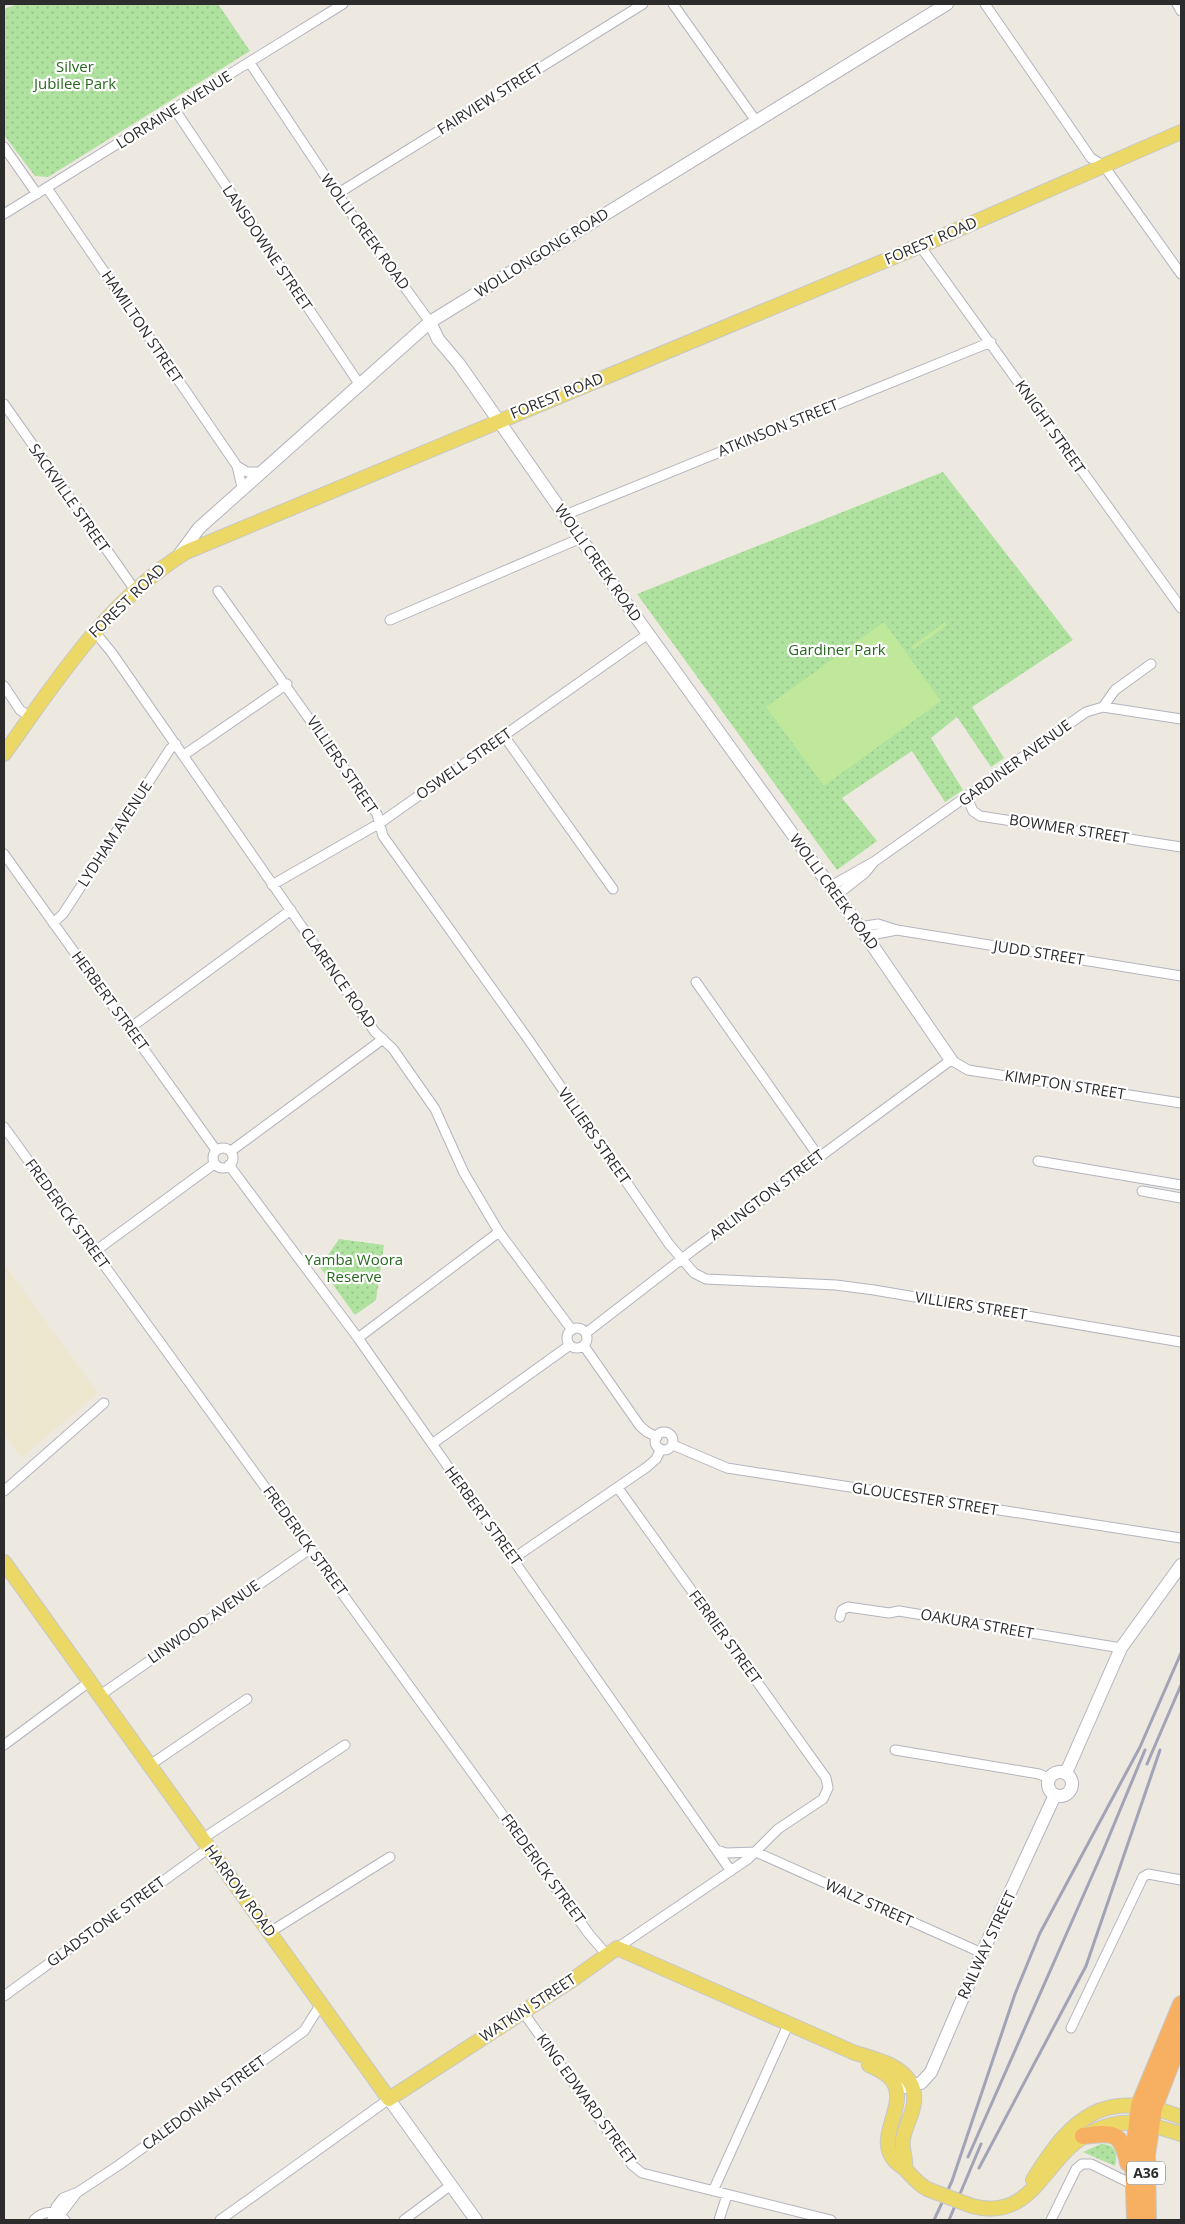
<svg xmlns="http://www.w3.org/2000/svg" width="1185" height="2224" font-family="'Open Sans',sans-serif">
<defs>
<pattern id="park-dots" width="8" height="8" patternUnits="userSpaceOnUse" patternTransform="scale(1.25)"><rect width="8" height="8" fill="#afe19f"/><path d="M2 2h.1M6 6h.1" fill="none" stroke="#97c189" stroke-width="1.8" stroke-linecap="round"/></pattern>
</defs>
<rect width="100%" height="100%" fill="#ede9e0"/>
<path fill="#eee7d0" d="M4 1264 98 1393 21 1458 4 1434Z"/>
<path fill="url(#park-dots)" d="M18 4H218L250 51 48 177 35 176 4 135V9Z
M943 472 1073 640 972 707 1004 758 991 767 957 717 931 738 963 790 945 802 912 751 842 798 877 841 837 870 637 594Z
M339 1239 384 1245 376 1300 355 1315 320 1267Z
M1101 2144C1116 2144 1118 2153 1115 2166L1083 2152Z"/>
<path fill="#c0e89b" d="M884 622 941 701 824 786 766 707Z
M945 622 947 625 913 650 911 647Z"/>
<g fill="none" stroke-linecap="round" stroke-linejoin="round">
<defs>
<path id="street" d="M673 4 756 121
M985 4 1091 158 1104 166 1181 274
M1177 4 1181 11
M250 63 337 194 430 322
M175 110 360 385
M4 147 37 194
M47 188 237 466 247 472H263
M337 194 643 4
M4 214 343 4
M920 246 1181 608
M4 404 135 590
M237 466 242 487
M565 515 991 342
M218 591 377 814 383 836 528 1039 669 1244 694 1273 706 1279 836 1285 874 1290 1181 1342
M390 620 581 538
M94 631 112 653 375 1032 393 1049 435 1109 464 1173 499 1232 572 1330
M4 686 20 710 30 717
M1103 707 1181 719
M504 736 613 889
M184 755 287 684
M967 798 973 811 980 816 1181 847
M4 854 216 1150
M272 885 380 823 648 634
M831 886 875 861 1086 712 1103 707 1115 690 1151 664
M837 895 865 873 873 863
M53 923 63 914 170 749 176 744
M860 927 878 924 897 930 1181 976
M866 936 897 930
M696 982 819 1157
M130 1028 291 910
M4 1127 589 1934 607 1955
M213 1158a10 10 0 1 1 20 0a10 10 0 1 1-20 0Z
M231 1151 383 1039
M1038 1161 1181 1185
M229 1165 358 1338 731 1871
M1142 1191 1181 1198
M94 1252 214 1164
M567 1338a10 10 0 1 1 20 0a10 10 0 1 1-20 0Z
M586 1333 692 1251 951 1060 968 1070 1181 1103
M358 1338 499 1232
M584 1346 640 1426 647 1432 657 1437
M655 1441a9 9 0 1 1 18 0a9 9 0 1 1-18 0Z
M432 1444 570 1345
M673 1445 727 1468 1181 1538
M4 1491 104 1403
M514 1558 647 1467 656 1459 661 1449
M840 1617 842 1610 848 1607 889 1613 899 1611 1121 1648
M99 1696 310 1549
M4 1745 89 1682
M895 1750 1039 1774 1049 1778
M150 1765 247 1699
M202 1839 345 1745
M717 1850 726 1853 756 1852 982 1953
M270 1932 390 1857
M617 1948 748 1859 778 1829 823 1799 828 1788 826 1778 618 1488
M4 1996 209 1848
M523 2012 632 2165 642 2173 831 2220
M1071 2028 1143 1877 1148 1874 1181 1880
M713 2191 788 2025
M57 2219 76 2194
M34 2220C44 2210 55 2210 65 2220
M52 2220 56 2207 63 2198 78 2192 119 2165 304 2031 321 2004
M220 2220 389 2099
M404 2220 451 2185
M719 2220 727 2195
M1051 2220 1076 2169 1082 2164H1091L1132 2184"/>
<path id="secondary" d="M430 322 438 339 459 364 623 599 866 936 951 1060
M179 555 199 528 430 322 947 4
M1048 1784a12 12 0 1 1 24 0a12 12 0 1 1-24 0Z
M1066 1773 1121 1648 1181 1565
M896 2089 921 2083 931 2072 982 1953 1055 1795
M389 2099 476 2220"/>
<path id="primary" d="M4 754C57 680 107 601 186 552L920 246 1181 132
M4 1562 389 2099 572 1980 617 1948 855 2053C880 2060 917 2069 914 2102 913 2115 905 2126 903 2139 901 2150 907 2159 905 2169
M869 2065C877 2069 886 2072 892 2080 910 2105 873 2137 895 2161 898 2164 901 2166 904 2168 912 2176 917 2183 927 2189
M1033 2180C1072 2116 1104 2088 1181 2117
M972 2206C1024 2220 1039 2176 1070 2147 1084 2134 1102 2126 1121 2123 1141 2121 1162 2128 1181 2134"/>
<path id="highway" d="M1083 2136C1113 2132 1121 2131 1128 2163
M1135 2220 1133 2160 1139 2105 1181 2004
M1148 2220 1147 2155 1154 2108 1181 2038"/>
</defs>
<use href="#street" stroke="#b3b4bf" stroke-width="11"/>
<use href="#secondary" stroke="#b3b4bf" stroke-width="14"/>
<use href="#primary" stroke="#c8c8c8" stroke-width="16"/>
<use href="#highway" stroke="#c8c8c8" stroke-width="18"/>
<use href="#street" stroke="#fff" stroke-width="9"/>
<use href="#secondary" stroke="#fff" stroke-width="12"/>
<use href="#primary" stroke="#ebd867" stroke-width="14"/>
<use href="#highway" stroke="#f7b061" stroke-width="16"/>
<path stroke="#a2a3b6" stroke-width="3" d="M1147 1764 1181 1685
M968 2157 1103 1851 1145 1750
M979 2168 1086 1966 1160 1750
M934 2220 952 2181 1015 1994 1040 1933 1140 1747 1181 1653
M949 2220 981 2144"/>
<defs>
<path id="primary-bridge" d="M927 2189 972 2206"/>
</defs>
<use href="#primary-bridge" stroke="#c8c8c8" stroke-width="16" stroke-linecap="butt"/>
<use href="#primary-bridge" stroke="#ebd867" stroke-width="14"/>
</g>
<g text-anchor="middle" stroke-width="4.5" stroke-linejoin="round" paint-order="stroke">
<rect fill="#fff" stroke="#6b6b6b" stroke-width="1" x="1127" y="2161.5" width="38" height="23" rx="4"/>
<g font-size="14" font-weight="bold" fill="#2c2c2c">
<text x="1146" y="2178">A36</text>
</g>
<g font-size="15" fill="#27681e" stroke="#fff">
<text x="75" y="72">Silver<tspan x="75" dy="17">Jubilee Park</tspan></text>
<text x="837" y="655">Gardiner Park</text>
<text x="354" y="1265">Yamba Woora<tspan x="354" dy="17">Reserve</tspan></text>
</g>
<g font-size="15" fill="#2c2c2c" stroke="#fff">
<text transform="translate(490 99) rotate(-32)" y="5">FAIRVIEW STREET</text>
<text transform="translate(174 110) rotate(-32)" y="5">LORRAINE AVENUE</text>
<text transform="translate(365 232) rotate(54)" y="5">WOLLI CREEK ROAD</text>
<text transform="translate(931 241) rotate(-23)" y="5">FOREST ROAD</text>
<text transform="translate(267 248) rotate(56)" y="5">LANSDOWNE STREET</text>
<text transform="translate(542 253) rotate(-32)" y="5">WOLLONGONG ROAD</text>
<text transform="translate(142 327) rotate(56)" y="5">HAMILTON STREET</text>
<text transform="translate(557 396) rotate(-22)" y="5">FOREST ROAD</text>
<text transform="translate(1050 427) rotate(55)" y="5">KNIGHT STREET</text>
<text transform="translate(778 428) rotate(-22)" y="5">ATKINSON STREET</text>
<text transform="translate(69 498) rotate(55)" y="5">SACKVILLE STREET</text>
<text transform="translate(598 563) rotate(55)" y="5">WOLLI CREEK ROAD</text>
<text transform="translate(127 601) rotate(-44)" y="5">FOREST ROAD</text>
<text transform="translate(1015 763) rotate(-36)" y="5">GARDINER AVENUE</text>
<text transform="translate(464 764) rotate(-35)" y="5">OSWELL STREET</text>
<text transform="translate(342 765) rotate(56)" y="5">VILLIERS STREET</text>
<text transform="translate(1069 829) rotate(9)" y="5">BOWMER STREET</text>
<text transform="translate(115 834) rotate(-57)" y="5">LYDHAM AVENUE</text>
<text transform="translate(834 892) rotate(54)" y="5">WOLLI CREEK ROAD</text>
<text transform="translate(1039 953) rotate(9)" y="5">JUDD STREET</text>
<text transform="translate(338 978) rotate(55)" y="5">CLARENCE ROAD</text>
<text transform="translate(110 1001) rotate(54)" y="5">HERBERT STREET</text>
<text transform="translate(1065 1085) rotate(9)" y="5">KIMPTON STREET</text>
<text transform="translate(594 1136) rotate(55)" y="5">VILLIERS STREET</text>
<text transform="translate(767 1195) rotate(-37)" y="5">ARLINGTON STREET</text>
<text transform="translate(67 1214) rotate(54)" y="5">FREDERICK STREET</text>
<text transform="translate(971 1306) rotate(9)" y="5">VILLIERS STREET</text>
<text transform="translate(925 1499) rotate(9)" y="5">GLOUCESTER STREET</text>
<text transform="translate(483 1516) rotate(54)" y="5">HERBERT STREET</text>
<text transform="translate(305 1541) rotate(54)" y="5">FREDERICK STREET</text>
<text transform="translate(204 1622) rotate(-35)" y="5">LINWOOD AVENUE</text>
<text transform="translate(977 1624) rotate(10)" y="5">OAKURA STREET</text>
<text transform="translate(725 1637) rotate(54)" y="5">FERRIER STREET</text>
<text transform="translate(543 1869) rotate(54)" y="5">FREDERICK STREET</text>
<text transform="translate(240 1891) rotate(54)" y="5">HARROW ROAD</text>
<text transform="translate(869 1903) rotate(24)" y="5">WALZ STREET</text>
<text transform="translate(106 1922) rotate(-36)" y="5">GLADSTONE STREET</text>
<text transform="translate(987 1945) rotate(-65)" y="5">RAILWAY STREET</text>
<text transform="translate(528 2008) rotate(-33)" y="5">WATKIN STREET</text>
<text transform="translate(586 2099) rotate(54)" y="5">KING EDWARD STREET</text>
<text transform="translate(204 2103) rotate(-36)" y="5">CALEDONIAN STREET</text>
</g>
</g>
<rect width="1185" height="2224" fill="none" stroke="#2c2c2c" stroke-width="10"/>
</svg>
